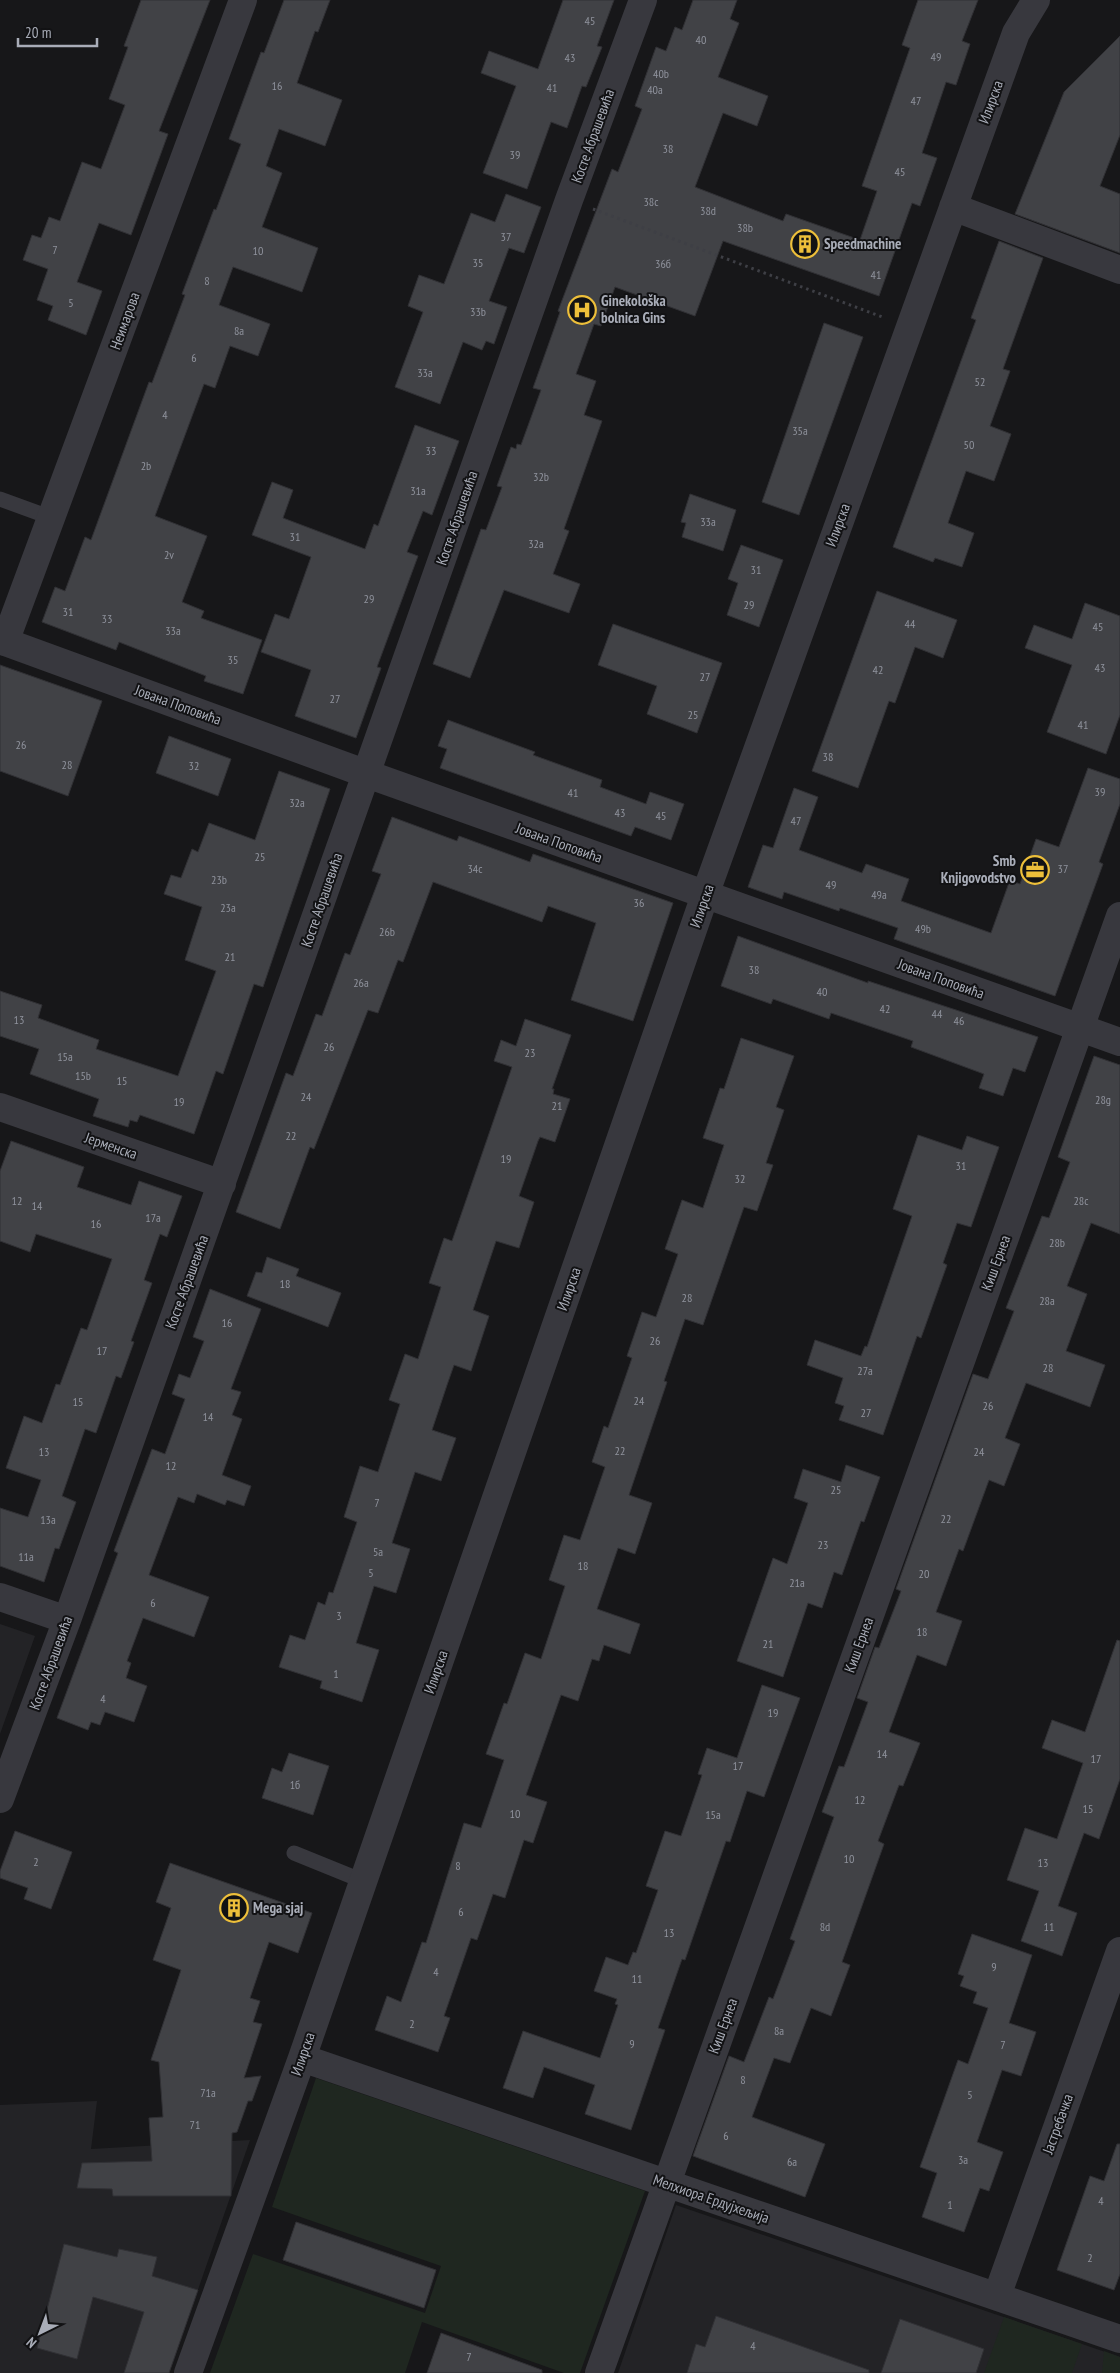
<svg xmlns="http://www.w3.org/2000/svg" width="1120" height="2373" font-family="'PT Sans Narrow',sans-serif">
<rect width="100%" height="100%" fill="#171719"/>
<path fill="#232326" d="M0 1624 35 1636 0 1734Z
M97 2101 91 2149 250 2140 169 2373H0V2105Z
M676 2205 1120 2357V2373H618Z"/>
<path fill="#1f2720" d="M316 2078 645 2191 580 2373H564L422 2322 405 2373H210L253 2254 425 2313 441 2266 272 2207Z
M1004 2317 1082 2344 1072 2373H984Z
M1104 2351 1120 2357V2373H1102Z"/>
<path fill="#414246" stroke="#313135" d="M141 0H210L159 131 168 134 131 235 99 223 77 282 102 291 86 335 48 320 53 306 37 300 48 269 23 260 32 235 41 238 49 217 60 221 82 162 101 169 125 105 109 99 128 47 124 46Z
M284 0H330L318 32 315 31 297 83 342 100 325 146 279 129 266 166 282 173 262 227 318 248 302 292 233 267 219 305 270 324 258 356 230 346 215 388 204 384 155 516 207 536 182 602 204 611 201 618 262 640 243 694 204 681 206 676 119 642 116 650 42 622 55 587 65 591 85 537 91 540 149 382 152 383 185 295 182 294 214 209 216 210 241 144 229 139 261 52 264 53Z
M563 0H614L597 46 602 47 586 87 582 86 567 128 551 122 527 189 483 173 516 86 481 73 489 51 538 69Z
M693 0H737L730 19 739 23 718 77 768 96 757 126 723 113 695 187 783 221 786 214 860 240 877 191 862 186 910 48 902 45 918 0H978L962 41 970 44 956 85 946 82 922 153 937 158 920 206 912 203 879 296 723 241 695 316 615 287 601 326 594 324 576 374 596 381 584 415 602 421 564 529 569 531 553 574 580 584 569 613 504 590 470 678 433 664 481 529 486 530 502 487 497 486 511 447 516 449 517 444 521 445 541 390 533 388 560 312 558 311 612 169 618 172 642 109 635 106 656 47 666 51 675 27 682 30Z
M1120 36V135L1100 186 1120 194V253L1015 214 1064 92Z
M506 194 541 207 524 253 509 248 489 301 507 307 494 344 486 341 482 350 463 342 440 404 395 387 423 312 408 306 419 275 444 284 471 213 495 222Z
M999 241 1043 258 1003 369 1010 371 990 426 1011 434 994 481 966 471 948 523 974 533 962 567 935 558 933 562 893 547 976 320 971 318Z
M824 323 863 337 799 515 762 502Z
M415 425 459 441 432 515 423 511 407 552 418 556 377 667 381 668 356 738 295 716 311 670 261 652 275 614 289 619 311 557 252 535 272 482 293 490 283 518 365 549 374 524 378 526Z
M690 494 736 510 723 551 682 537 686 523 681 522Z
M741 545 783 560 759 627 727 615 738 583 728 579Z
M877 591 957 620 943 658 915 647 895 703 889 701 858 788 812 771Z
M1085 603 1120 616V715L1106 754 1047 732 1072 665 1025 648 1034 625 1072 639Z
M613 624 722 663 697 733 647 714 657 686 598 665Z
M0 665 102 701 68 796 0 771Z
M448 720 535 752 533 755 602 780 600 787 646 804 650 792 684 804 671 840 635 827 631 836 440 768 447 749 438 746Z
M169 736 231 759 218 796 156 773Z
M1088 768 1120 779V804L1099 862 1103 864 1055 996 894 939 898 928 840 908 839 911 784 892 782 899 748 887 763 845 773 848 794 788 818 797 799 850 862 873 866 864 909 879 901 901 991 933 1010 880 1020 884 1036 839 1059 847Z
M279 771 330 789 263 987 254 984 223 1074 216 1071 194 1134 140 1115 137 1122 130 1120 128 1127 93 1116 99 1099 30 1074 39 1049 0 1036V991L42 1005 38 1018 99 1040 96 1049 178 1076 216 971 185 960 202 907 164 894 171 875 181 878 192 849 198 852 209 823 255 840Z
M392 817 457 841 459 836 530 862 533 854 673 903 633 1021 571 1000 596 923 548 906 542 922 433 882 403 962 398 960 378 1013 368 1010 314 1149 310 1147 280 1229 236 1212 286 1073 293 1076 316 1014 322 1016 345 953 350 955 381 874 372 871Z
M738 936 868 983V981L1038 1037 1025 1072 1013 1068 1003 1096 979 1088 984 1074 911 1047 913 1041 831 1013 829 1019 773 999 771 1004 721 986Z
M525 1019 571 1035 552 1089H554L553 1094 570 1099 555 1142 540 1137 538 1141 519 1196 534 1202 519 1248 496 1241 473 1310 489 1316 471 1371 454 1365 447 1385 432 1430 456 1438 441 1481 415 1472 392 1543 410 1549 396 1593 374 1586 356 1643 379 1650 362 1702 320 1688 322 1681 279 1667 290 1635 305 1640 318 1602 325 1605 329 1592 333 1593 357 1522 344 1517 360 1466 378 1472 400 1404 389 1400 405 1354 418 1359 441 1287 429 1283 444 1238 452 1241 512 1067 494 1061 501 1040 516 1046Z
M741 1038 794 1056 776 1107 784 1110 766 1163 773 1165 757 1211 744 1207 703 1325 685 1319 664 1381 667 1382 629 1495 652 1503 635 1554 618 1548 597 1609 640 1624 630 1654 604 1645 599 1661 592 1659 578 1701 561 1695 526 1795 547 1802 533 1843 524 1840 505 1898 493 1894 477 1940 471 1938 444 2016 450 2018 438 2052 375 2030 387 1996 401 2002 422 1942 426 1943 464 1823 481 1828 504 1760 486 1754 504 1703 507 1704 525 1653 541 1659 565 1586 549 1580 564 1535 580 1540 605 1467 592 1462 604 1426 608 1428 632 1358 627 1356 642 1312 656 1317 678 1254 665 1249 682 1200 703 1208 724 1145 703 1138 720 1088 724 1089Z
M1094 1056 1120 1065V1234L1091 1223 1067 1286 1087 1294 1066 1351 1105 1365 1090 1407 1026 1383 1005 1438 1020 1444 1004 1486 989 1480 963 1551 959 1549 936 1612 962 1621 946 1666 917 1655 889 1732 920 1743 903 1786 899 1785 878 1841 884 1844 842 1962 850 1965 831 2016 811 2008 790 2063 774 2058 752 2117 825 2144 805 2197 693 2156 729 2056 744 2062 769 1997 773 1999 795 1941 790 1939 834 1817 822 1812 839 1766 844 1767 868 1702 857 1698 875 1647 879 1648 901 1591 896 1589 973 1374 988 1379 1014 1311 1006 1308 1042 1216 1049 1218 1070 1162 1058 1157Z
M918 1135 962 1150 967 1136 999 1147 971 1227 957 1223 943 1263 947 1265 921 1338 917 1336 883 1435 839 1420 844 1406 835 1403 843 1378 807 1365 815 1340 861 1356 865 1346 867 1347 912 1216 893 1209Z
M11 1141 84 1167 77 1187 131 1205 139 1181 182 1196 167 1237 160 1234 144 1280 152 1283 131 1341 134 1342 121 1378 116 1376 96 1433 85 1429 62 1496 76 1502 59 1549 55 1548 44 1582 0 1566V1508L28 1517 41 1480 6 1468 24 1416 42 1423 56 1384 60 1385 81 1328 87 1330 112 1259 36 1234 30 1252 0 1241V1171Z
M267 1257 299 1269 296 1276 341 1293 328 1327 247 1296 256 1272 262 1273Z
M210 1289 261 1309 231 1389 241 1392 232 1415 242 1419 222 1475 251 1486 244 1506 227 1500 225 1505 197 1494 194 1503 178 1497 149 1575 209 1597 194 1637 143 1618 127 1661 131 1663 126 1678 147 1686 134 1722 105 1712 100 1725 91 1722 88 1730 57 1718 118 1553 114 1551 152 1449 165 1454 185 1399 172 1394 179 1374 190 1378 204 1341 193 1337Z
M846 1465 880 1477 864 1522 861 1521 842 1575 834 1572 822 1608 808 1603 783 1677 737 1661 773 1558 787 1564 808 1503 794 1498 803 1469 841 1482Z
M1117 1640 1120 1641V1779L1099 1839 1084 1833 1058 1906 1077 1913 1062 1956 1021 1941 1039 1891 1007 1880 1025 1828 1057 1839 1083 1763 1042 1748 1052 1720 1085 1732Z
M762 1685 800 1698 764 1797 747 1791 730 1842 726 1841 685 1960 682 1959 658 2028 665 2030 631 2130 585 2114 595 2085 544 2067 533 2098 503 2088 523 2031 600 2058 618 2005 615 2004 617 1999 594 1991 606 1957 628 1965 633 1952 636 1953 658 1890 646 1886 665 1831 681 1836 702 1775 698 1774 707 1748 737 1758Z
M289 1753 329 1766 313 1815 262 1798 272 1768 282 1772Z
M15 1831 72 1852 51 1909 24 1899 28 1888 0 1878V1871Z
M170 1863 312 1913 298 1953 269 1942 250 1998 260 2001 253 2022 262 2024 244 2078 261 2076 252 2101H248L237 2132 232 2133 231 2196H113L112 2189 77 2188 82 2163 152 2161 149 2118 163 2117 159 2062 151 2060 181 1970 153 1960 171 1908 156 1902Z
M972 1934 1032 1955 1009 2023 1036 2032 1021 2076 1002 2070 977 2142 1003 2152 989 2191 980 2188 964 2232 922 2217 937 2173 920 2167 958 2060 968 2064 988 2008 973 2003 977 1992 960 1986 964 1976 958 1974Z
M1117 2144H1120V2274L1114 2290 1057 2270 1090 2176 1104 2181Z
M296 2222 436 2270 424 2308 283 2260Z
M64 2244 117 2257 119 2249 157 2257 152 2276 198 2290 169 2373H124L144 2312 93 2297 77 2359 37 2348Z
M716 2316 869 2370V2373H687L696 2344 705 2347Z
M900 2319 984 2349 976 2373H881Z
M441 2333 542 2370V2373H427Z"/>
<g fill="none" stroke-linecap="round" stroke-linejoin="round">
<path stroke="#3e3f45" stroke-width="3" stroke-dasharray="2.5 4" stroke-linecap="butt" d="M593 209 885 318"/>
<path stroke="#38383e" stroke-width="15" d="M0 499 52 518
M294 1853 363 1881"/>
<path stroke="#38383e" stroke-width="28" d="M953 207 1120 270
M0 640 367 774 1120 1042
M5 642 243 0
M0 1107 222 1184
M0 1597 67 1620
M0 1799 67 1620 569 200 643 0
M302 2058 1120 2339
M997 2296 1120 1951
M188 2373 302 2058 705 895 1016 33 1036 0
M599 2373 1120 916"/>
</g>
<defs>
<symbol id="building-ring" viewBox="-11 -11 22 22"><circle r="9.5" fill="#121214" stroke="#edbf3a" stroke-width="1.5"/><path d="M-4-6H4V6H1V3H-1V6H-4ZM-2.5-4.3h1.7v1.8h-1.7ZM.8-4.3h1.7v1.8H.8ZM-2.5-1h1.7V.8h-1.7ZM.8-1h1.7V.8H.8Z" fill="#edbf3a"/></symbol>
<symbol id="hospital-ring" viewBox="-11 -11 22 22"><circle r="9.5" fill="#121214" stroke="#edbf3a" stroke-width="1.5"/><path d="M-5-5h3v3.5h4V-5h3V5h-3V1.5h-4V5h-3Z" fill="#edbf3a"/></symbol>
<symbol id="office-ring" viewBox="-11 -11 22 22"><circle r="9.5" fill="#121214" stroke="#edbf3a" stroke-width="1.5"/><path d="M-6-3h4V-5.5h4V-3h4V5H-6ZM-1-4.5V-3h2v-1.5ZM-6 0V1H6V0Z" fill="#edbf3a"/></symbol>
</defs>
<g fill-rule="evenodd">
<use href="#building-ring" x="789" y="228" width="32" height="32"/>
<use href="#hospital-ring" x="566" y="294" width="32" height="32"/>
<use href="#office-ring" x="1019" y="854" width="32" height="32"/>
<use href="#building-ring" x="218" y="1892" width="32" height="32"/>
</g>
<g text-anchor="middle" stroke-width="4" stroke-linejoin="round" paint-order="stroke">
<g font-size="12" fill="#8f929c">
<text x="590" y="25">45</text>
<text x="701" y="44">40</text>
<text x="936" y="61">49</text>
<text x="570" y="62">43</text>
<text x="661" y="78">40b</text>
<text x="277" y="90">16</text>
<text x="552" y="92">41</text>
<text x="655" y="94">40a</text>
<text x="916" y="105">47</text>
<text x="668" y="153">38</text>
<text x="515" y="159">39</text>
<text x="900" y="176">45</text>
<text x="651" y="206">38c</text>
<text x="708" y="215">38d</text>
<text x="745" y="232">38b</text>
<text x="506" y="241">37</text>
<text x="55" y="254">7</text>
<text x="258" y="255">10</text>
<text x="478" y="267">35</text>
<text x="663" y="268">36б</text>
<text x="876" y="279">41</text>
<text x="207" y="285">8</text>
<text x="71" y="307">5</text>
<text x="478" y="316">33b</text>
<text x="239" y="335">8a</text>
<text x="194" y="362">6</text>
<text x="425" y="377">33a</text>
<text x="980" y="386">52</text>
<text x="165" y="419">4</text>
<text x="800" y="435">35a</text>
<text x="969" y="449">50</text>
<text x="431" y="455">33</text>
<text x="146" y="470">2b</text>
<text x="541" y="481">32b</text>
<text x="418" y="495">31a</text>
<text x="708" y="526">33a</text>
<text x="295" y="541">31</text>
<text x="536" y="548">32a</text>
<text x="169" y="559">2v</text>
<text x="756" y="574">31</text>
<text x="369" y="603">29</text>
<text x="749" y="609">29</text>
<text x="68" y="616">31</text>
<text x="107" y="623">33</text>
<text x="910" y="628">44</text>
<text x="1098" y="631">45</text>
<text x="173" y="635">33a</text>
<text x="233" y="664">35</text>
<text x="1100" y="672">43</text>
<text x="878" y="674">42</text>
<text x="705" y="681">27</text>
<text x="335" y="703">27</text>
<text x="693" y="719">25</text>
<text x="1083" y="729">41</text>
<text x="21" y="749">26</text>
<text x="828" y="761">38</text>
<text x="67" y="769">28</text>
<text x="194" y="770">32</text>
<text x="1100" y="796">39</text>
<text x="573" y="797">41</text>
<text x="297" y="807">32a</text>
<text x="620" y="817">43</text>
<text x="661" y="820">45</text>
<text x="796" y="825">47</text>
<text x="260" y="861">25</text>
<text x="475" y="873">34c</text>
<text x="1063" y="873">37</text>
<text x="219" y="884">23b</text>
<text x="831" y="889">49</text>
<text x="879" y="899">49a</text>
<text x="639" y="907">36</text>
<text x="228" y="912">23a</text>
<text x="923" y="933">49b</text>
<text x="387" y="936">26b</text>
<text x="230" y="961">21</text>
<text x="754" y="974">38</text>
<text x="361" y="987">26a</text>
<text x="822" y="996">40</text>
<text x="885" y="1013">42</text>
<text x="937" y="1018">44</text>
<text x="19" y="1024">13</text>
<text x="959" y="1025">46</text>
<text x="329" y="1051">26</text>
<text x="530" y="1057">23</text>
<text x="65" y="1061">15a</text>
<text x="83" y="1080">15b</text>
<text x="122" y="1085">15</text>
<text x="306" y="1101">24</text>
<text x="1103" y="1104">28g</text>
<text x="179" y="1106">19</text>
<text x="557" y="1110">21</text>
<text x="291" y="1140">22</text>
<text x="506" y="1163">19</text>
<text x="961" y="1170">31</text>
<text x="740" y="1183">32</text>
<text x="17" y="1205">12</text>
<text x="1081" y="1205">28c</text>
<text x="37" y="1210">14</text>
<text x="153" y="1222">17a</text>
<text x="96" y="1228">16</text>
<text x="1057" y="1247">28b</text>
<text x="285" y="1288">18</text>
<text x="687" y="1302">28</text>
<text x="1047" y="1305">28a</text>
<text x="227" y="1327">16</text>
<text x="655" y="1345">26</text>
<text x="102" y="1355">17</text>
<text x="1048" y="1372">28</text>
<text x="865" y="1375">27a</text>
<text x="639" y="1405">24</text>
<text x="78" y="1406">15</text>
<text x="988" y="1410">26</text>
<text x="866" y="1417">27</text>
<text x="208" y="1421">14</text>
<text x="620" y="1455">22</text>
<text x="44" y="1456">13</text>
<text x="979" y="1456">24</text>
<text x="171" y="1470">12</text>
<text x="836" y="1494">25</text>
<text x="377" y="1507">7</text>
<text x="946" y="1523">22</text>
<text x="48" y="1524">13a</text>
<text x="823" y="1549">23</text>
<text x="378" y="1556">5a</text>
<text x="26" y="1561">11a</text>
<text x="583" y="1570">18</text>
<text x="371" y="1577">5</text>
<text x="924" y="1578">20</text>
<text x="797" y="1587">21a</text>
<text x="153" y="1607">6</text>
<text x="339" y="1620">3</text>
<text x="922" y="1636">18</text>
<text x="768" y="1648">21</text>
<text x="336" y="1678">1</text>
<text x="103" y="1703">4</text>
<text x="773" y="1717">19</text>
<text x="882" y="1758">14</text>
<text x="1096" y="1763">17</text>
<text x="738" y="1770">17</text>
<text x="295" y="1789">1б</text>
<text x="860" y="1804">12</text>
<text x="1088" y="1813">15</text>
<text x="515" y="1818">10</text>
<text x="713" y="1819">15a</text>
<text x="849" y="1863">10</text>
<text x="36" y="1866">2</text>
<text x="1043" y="1867">13</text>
<text x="458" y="1870">8</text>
<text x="461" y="1916">6</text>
<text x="825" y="1931">8d</text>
<text x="1049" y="1931">11</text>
<text x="669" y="1937">13</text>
<text x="994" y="1971">9</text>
<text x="436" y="1976">4</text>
<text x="637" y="1983">11</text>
<text x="412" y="2028">2</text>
<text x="779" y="2035">8a</text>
<text x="632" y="2048">9</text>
<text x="1003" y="2049">7</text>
<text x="743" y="2084">8</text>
<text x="208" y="2097">71a</text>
<text x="970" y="2099">5</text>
<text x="195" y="2129">71</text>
<text x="726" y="2140">6</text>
<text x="963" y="2164">3a</text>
<text x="792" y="2166">6a</text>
<text x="1101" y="2205">4</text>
<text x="950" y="2209">1</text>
<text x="1090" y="2262">2</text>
<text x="753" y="2350">4</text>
<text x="469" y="2361">7</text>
</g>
<g font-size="15" fill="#a9adb8" stroke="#121214">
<text transform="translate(991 102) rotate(-70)" y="5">Илирска</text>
<text transform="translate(593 136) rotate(-70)" y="5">Косте Абрашевића</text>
<text transform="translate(125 321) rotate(-70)" y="5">Неимарова</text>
<text transform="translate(457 518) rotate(-71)" y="5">Косте Абрашевића</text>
<text transform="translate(838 525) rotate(-70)" y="5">Илирска</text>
<text transform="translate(178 705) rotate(20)" y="5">Јована Поповића</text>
<text transform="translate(559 843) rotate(20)" y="5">Јована Поповића</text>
<text transform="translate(322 900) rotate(-71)" y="5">Косте Абрашевића</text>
<text transform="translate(702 906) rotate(-71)" y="5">Илирска</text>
<text transform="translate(941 979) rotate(20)" y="5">Јована Поповића</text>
<text transform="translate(111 1146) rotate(19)" y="5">Јерменска</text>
<text transform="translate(996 1263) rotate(-70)" y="5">Киш Ернеа</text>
<text transform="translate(187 1282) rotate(-70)" y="5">Косте Абрашевића</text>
<text transform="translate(569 1289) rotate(-71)" y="5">Илирска</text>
<text transform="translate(859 1645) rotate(-70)" y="5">Киш Ернеа</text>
<text transform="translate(51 1663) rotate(-70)" y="5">Косте Абрашевића</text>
<text transform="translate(436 1672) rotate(-71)" y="5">Илирска</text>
<text transform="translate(723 2026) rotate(-70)" y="5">Киш Ернеа</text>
<text transform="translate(303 2054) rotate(-71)" y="5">Илирска</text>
<text transform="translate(1058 2124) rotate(-70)" y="5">Јастребачка</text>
<text transform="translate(711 2199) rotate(19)" y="5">Мелхиора Ердујхељија</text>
</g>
<g font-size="15" font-weight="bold" fill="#a9adb8" stroke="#121214" text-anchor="start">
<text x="824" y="249">Speedmachine</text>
<text x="601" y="306">Ginekološka<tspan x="601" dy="17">bolnica Gins</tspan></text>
<text x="1016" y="866" text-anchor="end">Smb<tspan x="1016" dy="17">Knjigovodstvo</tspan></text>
<text x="253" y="1913">Mega sjaj</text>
</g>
</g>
<g transform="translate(40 2333) rotate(222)" stroke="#121214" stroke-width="4" paint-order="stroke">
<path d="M0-4L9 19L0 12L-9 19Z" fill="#a9adb8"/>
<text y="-8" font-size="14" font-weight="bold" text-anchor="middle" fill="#a9adb8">N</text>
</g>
<path d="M18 38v8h79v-8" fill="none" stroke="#a9adb8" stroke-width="2.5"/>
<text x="25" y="38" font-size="15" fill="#a9adb8" stroke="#121214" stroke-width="4" paint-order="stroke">20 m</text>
</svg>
